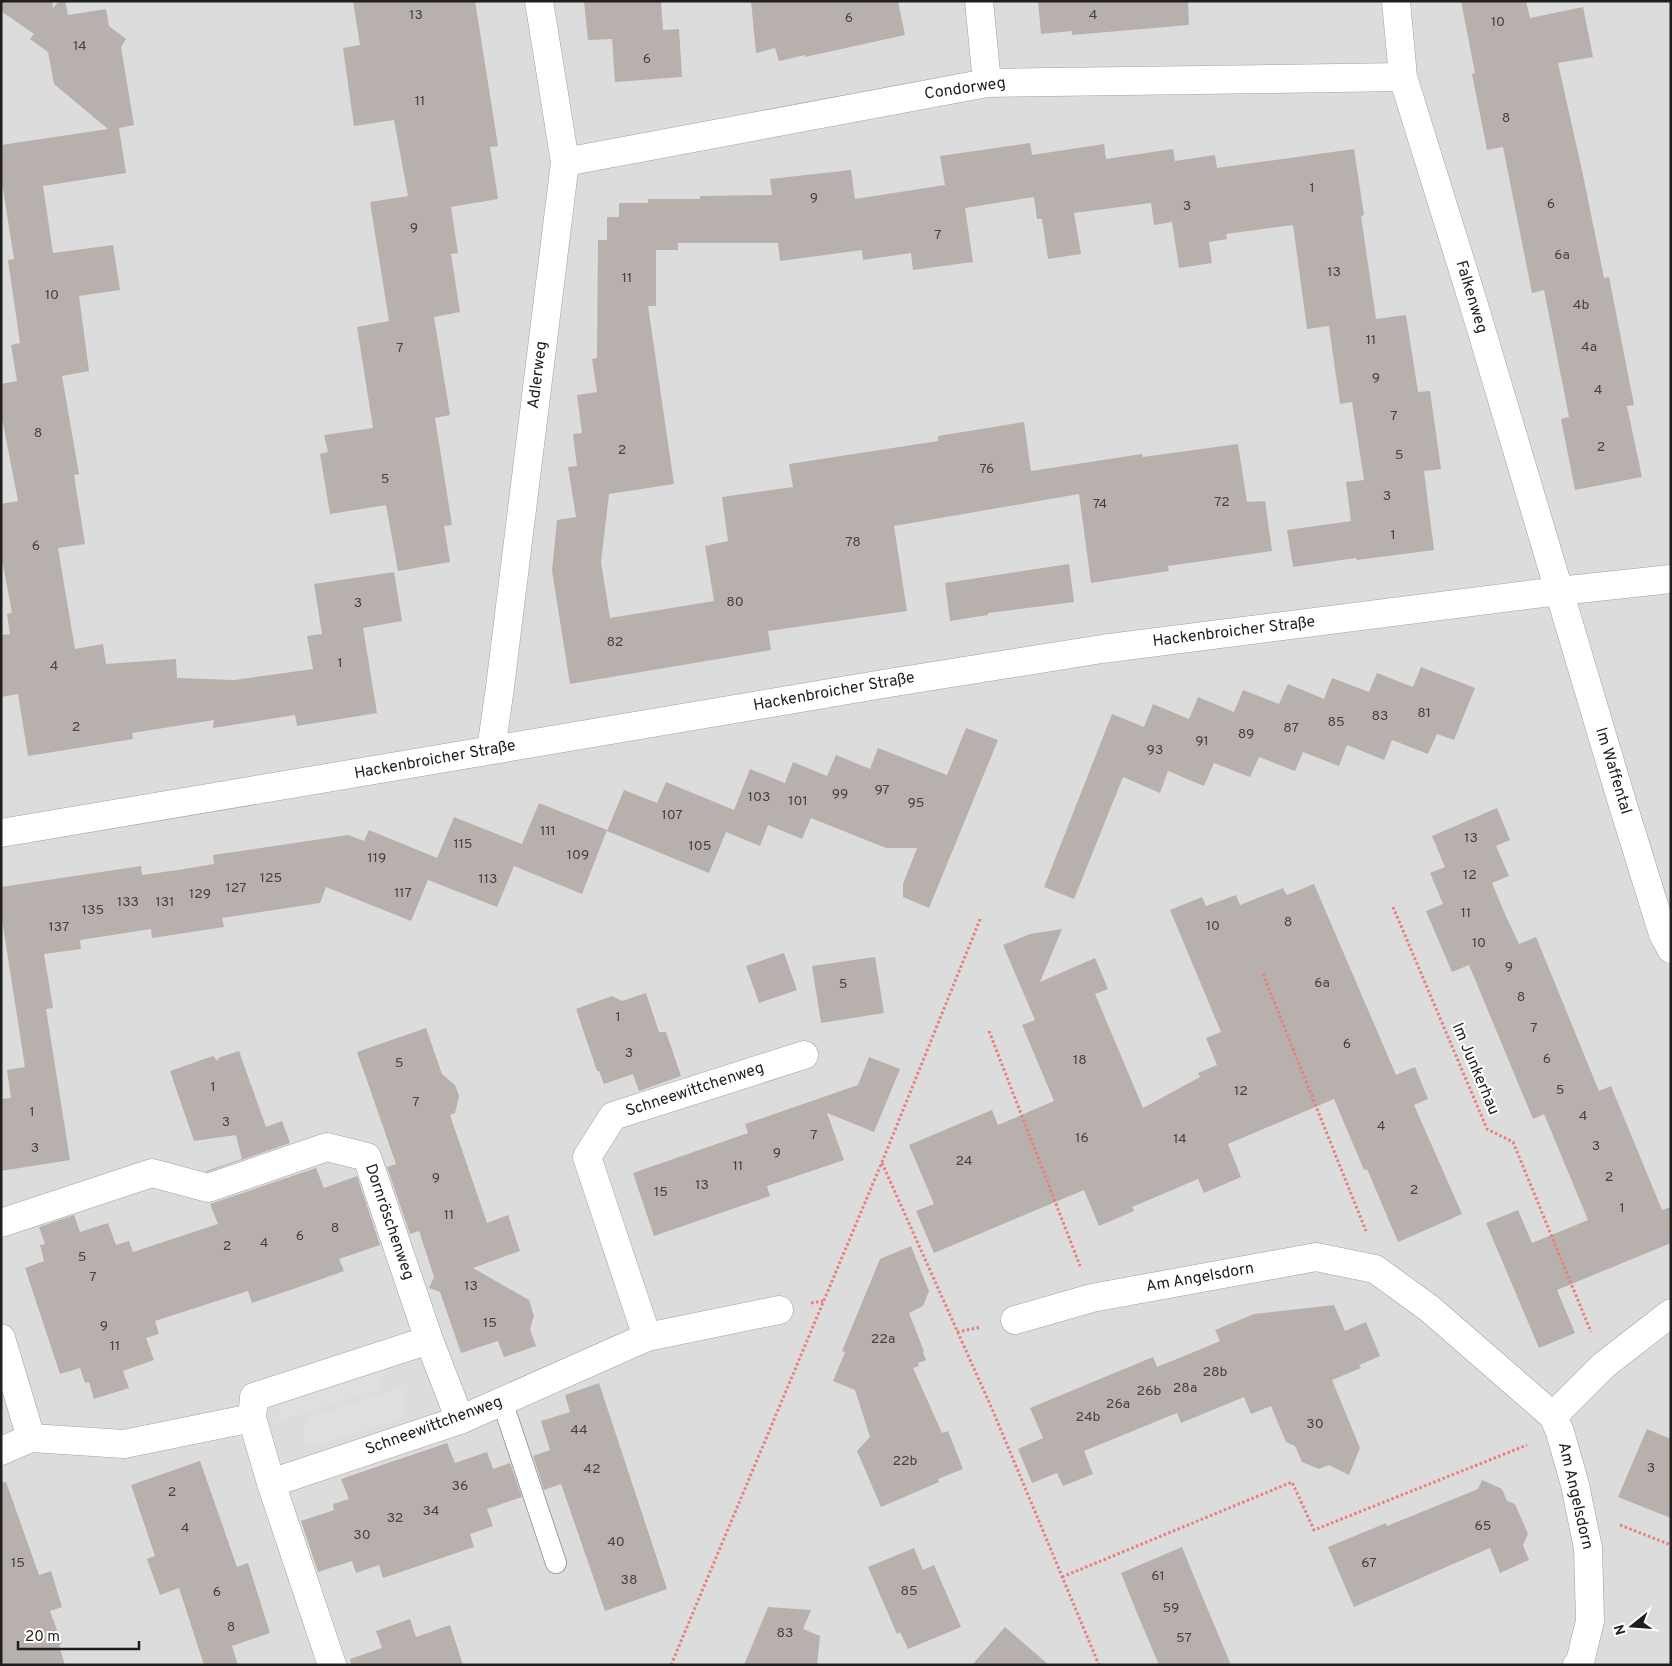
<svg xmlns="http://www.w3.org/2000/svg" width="1672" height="1666" font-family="Overpass,sans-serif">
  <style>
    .residential { fill: #dddcdc }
    .parking { fill: #dfdfdf }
    .building { fill: #b8b0ac }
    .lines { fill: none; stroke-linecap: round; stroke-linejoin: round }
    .service-casing { stroke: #a0a0a0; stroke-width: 22 }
    .minor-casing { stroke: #a0a0a0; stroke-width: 29 }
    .path { stroke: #eb7d7b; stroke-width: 3; stroke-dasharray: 2.5 2.5; stroke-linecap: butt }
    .service { stroke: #fff; stroke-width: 20 }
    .minor { stroke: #fff; stroke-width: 28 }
    .labels { text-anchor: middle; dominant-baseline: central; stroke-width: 4; stroke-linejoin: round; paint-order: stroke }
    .number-label { font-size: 14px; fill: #454342 }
    .street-label { font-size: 16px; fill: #1f1f1f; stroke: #fff }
  </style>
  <rect width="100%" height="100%" fill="#efebe6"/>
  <path class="residential" d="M 1,1 L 1671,1 L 1671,1665 L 1,1665 Z"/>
  <path class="parking" d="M 390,1362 L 378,1389 L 277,1422 L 284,1394 Z
    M 403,1388 L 403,1419 L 318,1444 L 303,1443 L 306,1418 Z"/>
  <path class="building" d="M 1,1 L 52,1 L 53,8 L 59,1 L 65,1 L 68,15 L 106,9 L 109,26 L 126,39 L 121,47 L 134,125 L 119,128 L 126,173 L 43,186 L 53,253 L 113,245 L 120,290 L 79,296 L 89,371 L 62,376 L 79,474 L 74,475 L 85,544 L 58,548 L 75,649 L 103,644 L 106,664 L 176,659 L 177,678 L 234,680 L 313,669 L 307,636 L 322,634 L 314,584 L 394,572 L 402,621 L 363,628 L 377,713 L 297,726 L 295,715 L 213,728 L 214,720 L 132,733 L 133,739 L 28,756 L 18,694 L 1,697 L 1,635 L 10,634 L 7,614 L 12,613 L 1,554 L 1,504 L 18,501 L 1,413 L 1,384 L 17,381 L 11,345 L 20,343 L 8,260 L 14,259 L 1,176 L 1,145 L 108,129 L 54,84 L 48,52 L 30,39 L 34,34 L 1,11 Z
    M 353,1 L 475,1 L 498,146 L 490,147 L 498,199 L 451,207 L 458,253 L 451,254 L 460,312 L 434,317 L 450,415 L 435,418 L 452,525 L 444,526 L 450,562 L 398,571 L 386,505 L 330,514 L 320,454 L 328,452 L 324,435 L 373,428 L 357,327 L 389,321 L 370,202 L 408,196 L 394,120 L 354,126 L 343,48 L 360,45 Z
    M 584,1 L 661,1 L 663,30 L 679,29 L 682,77 L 615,82 L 612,39 L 588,40 Z
    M 751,1 L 898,1 L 905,35 L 805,57 L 805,55 L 779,61 L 775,48 L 756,53 Z
    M 1038,1 L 1188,1 L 1189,25 L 1072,35 L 1072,31 L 1041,34 Z
    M 1461,1 L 1526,1 L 1530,18 L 1583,7 L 1593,57 L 1558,63 L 1583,175 L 1604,278 L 1609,277 L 1634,405 L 1627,406 L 1642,477 L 1575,490 L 1561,419 L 1569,417 L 1544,290 L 1532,293 L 1503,147 L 1487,150 L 1472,74 L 1475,73 Z
    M 1030,143 L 1032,155 L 1104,144 L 1106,159 L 1173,149 L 1175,161 L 1215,155 L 1217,168 L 1354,149 L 1364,215 L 1361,216 L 1376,319 L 1406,315 L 1418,392 L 1430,391 L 1441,469 L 1424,471 L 1434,550 L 1357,560 L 1356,558 L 1293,567 L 1287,530 L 1351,521 L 1346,482 L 1364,480 L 1352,402 L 1340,404 L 1329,326 L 1307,329 L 1293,225 L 1226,234 L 1227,239 L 1209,242 L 1212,263 L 1179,268 L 1172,222 L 1154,225 L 1151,203 L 1074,213 L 1081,254 L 1048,259 L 1042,219 L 1037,219 L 1034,197 L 965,208 L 973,262 L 913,270 L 911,253 L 863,260 L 862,250 L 780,261 L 778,243 L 678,243 L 678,250 L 656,250 L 656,306 L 648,306 L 674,484 L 609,494 L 601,562 L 610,618 L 714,601 L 705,546 L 728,541 L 722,497 L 793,487 L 789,464 L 938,441 L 938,436 L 1024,422 L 1031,471 L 1142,454 L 1143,457 L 1238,444 L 1247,502 L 1265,501 L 1272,551 L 1168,566 L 1169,571 L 1091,583 L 1079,494 L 894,526 L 907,611 L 768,631 L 771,650 L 570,684 L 552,571 L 557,520 L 576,517 L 568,467 L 577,466 L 573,434 L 582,433 L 577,395 L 597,392 L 592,359 L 597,358 L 598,240 L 607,240 L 607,217 L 619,217 L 619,203 L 648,203 L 648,199 L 700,199 L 700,196 L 772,195 L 770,179 L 851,170 L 855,199 L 945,185 L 940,156 Z
    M 1069,564 L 1074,602 L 988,613 L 988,615 L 950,621 L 945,583 Z
    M 1421,667 L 1475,688 L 1454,740 L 1437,734 L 1428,754 L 1392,740 L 1384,760 L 1347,745 L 1339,766 L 1303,752 L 1295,771 L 1259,757 L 1250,777 L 1214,763 L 1204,786 L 1168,771 L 1160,793 L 1123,777 L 1074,899 L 1044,887 L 1112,714 L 1144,727 L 1153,704 L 1189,719 L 1198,697 L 1234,712 L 1243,690 L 1279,704 L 1288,684 L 1324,699 L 1332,678 L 1369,692 L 1377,673 L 1413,687 Z
    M 966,728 L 998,740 L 929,908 L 903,897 L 903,884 L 917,848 L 886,848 L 811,818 L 802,839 L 768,825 L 760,846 L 726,832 L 709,873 L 607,831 L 624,790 L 657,803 L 666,782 L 734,810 L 750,769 L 785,783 L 793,762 L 827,776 L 836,755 L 870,769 L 878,748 L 947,775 Z
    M 539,803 L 607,830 L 582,894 L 514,866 L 497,907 L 428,880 L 454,817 L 522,844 Z
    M 1497,808 L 1510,840 L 1496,846 L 1509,876 L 1492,883 L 1505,914 L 1519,944 L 1536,937 L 1599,1091 L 1611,1086 L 1662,1210 L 1671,1207 L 1671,1243 L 1557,1290 L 1575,1333 L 1539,1348 L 1486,1223 L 1518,1210 L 1532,1243 L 1588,1220 L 1544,1114 L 1533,1119 L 1469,965 L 1452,972 L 1426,911 L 1443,904 L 1430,873 L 1445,867 L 1432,836 Z
    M 369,830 L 437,858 L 411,921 L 326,887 L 320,903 L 222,918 L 224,927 L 152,938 L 151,929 L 80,940 L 81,949 L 44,954 L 53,1008 L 46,1009 L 70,1160 L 1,1171 L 1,1099 L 11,1098 L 7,1070 L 25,1067 L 1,913 L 1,887 L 141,866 L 142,875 L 178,870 L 214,864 L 213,855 L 348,835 L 364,841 Z
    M 1314,884 L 1396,1075 L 1415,1067 L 1428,1099 L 1414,1105 L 1462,1214 L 1398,1242 L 1367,1169 L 1364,1170 L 1334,1099 L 1228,1144 L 1241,1177 L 1204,1193 L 1198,1179 L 1132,1207 L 1134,1211 L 1099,1226 L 1084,1190 L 934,1253 L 916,1211 L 934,1204 L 909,1145 L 992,1110 L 998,1125 L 1054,1101 L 1022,1025 L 1035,1020 L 1003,945 L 1030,934 L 1062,929 L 1040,982 L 1095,958 L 1108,989 L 1095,994 L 1143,1108 L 1200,1077 L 1198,1073 L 1217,1065 L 1206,1038 L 1221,1032 L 1170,910 L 1202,897 L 1206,906 L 1236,895 L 1240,905 L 1283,888 L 1287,895 Z
    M 784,953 L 797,990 L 759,1003 L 746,966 Z
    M 875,957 L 884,1013 L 821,1023 L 812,966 Z
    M 646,993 L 659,1032 L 666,1032 L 681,1076 L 639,1091 L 633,1074 L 604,1084 L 599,1071 L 597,1071 L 576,1009 L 612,996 L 622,1001 Z
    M 426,1028 L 442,1074 L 455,1085 L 459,1096 L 455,1113 L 450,1115 L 487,1223 L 508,1215 L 520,1251 L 473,1268 L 529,1300 L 534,1316 L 530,1329 L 536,1346 L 504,1357 L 498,1341 L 461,1353 L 440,1292 L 429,1288 L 434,1277 L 419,1231 L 410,1234 L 387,1167 L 396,1164 L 357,1052 Z
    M 239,1051 L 266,1127 L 282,1121 L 290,1143 L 207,1172 L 206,1171 L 242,1159 L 236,1135 L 194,1141 L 170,1071 L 213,1056 L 218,1061 L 218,1058 Z
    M 869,1057 L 900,1069 L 874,1132 L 827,1113 L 844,1160 L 767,1186 L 770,1196 L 654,1236 L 633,1173 L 748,1133 L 745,1124 L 858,1085 Z
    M 316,1168 L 324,1188 L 357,1176 L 380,1245 L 339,1259 L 344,1271 L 299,1287 L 252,1303 L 248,1291 L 155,1321 L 159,1334 L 146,1338 L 154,1360 L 123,1371 L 129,1388 L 94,1399 L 89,1382 L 85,1383 L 80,1368 L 60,1374 L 25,1268 L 44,1261 L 40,1245 L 45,1244 L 39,1227 L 74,1215 L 80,1232 L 108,1223 L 116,1245 L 129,1241 L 133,1252 L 218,1224 L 210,1204 Z
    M 911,1246 L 929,1291 L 923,1306 L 909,1313 L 924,1351 L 923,1352 L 926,1360 L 918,1363 L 919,1366 L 913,1368 L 942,1433 L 948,1431 L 963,1469 L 938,1479 L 939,1482 L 881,1507 L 857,1451 L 870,1437 L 855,1390 L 833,1381 L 845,1352 L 842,1351 L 880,1259 Z
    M 1334,1305 L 1345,1331 L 1366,1322 L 1380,1356 L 1359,1365 L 1361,1368 L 1332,1380 L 1360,1448 L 1349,1475 L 1329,1465 L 1319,1469 L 1302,1462 L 1295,1446 L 1286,1442 L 1271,1406 L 1251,1414 L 1244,1397 L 1181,1423 L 1177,1413 L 1084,1451 L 1093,1474 L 1063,1486 L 1057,1473 L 1032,1483 L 1018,1449 L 1043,1438 L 1030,1408 L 1153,1357 L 1157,1367 L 1189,1354 L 1220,1341 L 1215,1330 L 1254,1314 Z
    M 599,1383 L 667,1589 L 605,1611 L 561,1484 L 544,1490 L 533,1456 L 550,1450 L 541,1421 L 570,1412 L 565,1395 Z
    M 1647,1429 L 1671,1439 L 1671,1518 L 1618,1497 Z
    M 447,1443 L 455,1463 L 487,1452 L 493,1469 L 510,1463 L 522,1497 L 487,1509 L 493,1526 L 470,1534 L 474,1547 L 383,1578 L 379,1565 L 356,1573 L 352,1561 L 318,1572 L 301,1521 L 334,1510 L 333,1504 L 349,1499 L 341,1479 Z
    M 200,1461 L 237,1567 L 248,1563 L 270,1633 L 232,1646 L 238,1665 L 204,1665 L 179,1588 L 160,1595 L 147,1559 L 155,1556 L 131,1485 Z
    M 1482,1480 L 1502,1489 L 1507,1501 L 1515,1504 L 1528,1534 L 1523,1545 L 1529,1560 L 1500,1573 L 1490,1548 L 1354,1607 L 1328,1547 L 1386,1523 L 1387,1526 L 1478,1489 Z
    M 6,1482 L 39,1575 L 51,1571 L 62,1607 L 50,1611 L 62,1644 L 59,1645 L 65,1665 L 1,1665 L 1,1483 Z
    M 1182,1547 L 1195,1579 L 1231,1665 L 1159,1665 L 1137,1613 L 1121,1573 Z
    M 914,1548 L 923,1570 L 934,1565 L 961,1627 L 908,1649 L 900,1632 L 897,1634 L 868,1567 Z
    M 768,1607 L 811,1610 L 803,1629 L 820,1636 L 817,1665 L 744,1665 Z
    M 410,1619 L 416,1637 L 450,1625 L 463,1665 L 351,1665 L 350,1659 L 382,1648 L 376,1631 Z
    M 1005,1627 L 1049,1665 L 972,1665 Z"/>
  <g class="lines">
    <defs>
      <path id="service" d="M 502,1401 L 556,1563"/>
      <path id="minor" d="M 979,1 L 987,83
        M 1396,1 L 1403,77 L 1473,302 L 1622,802 L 1663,934 L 1671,949
        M 565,162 L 987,83 L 1403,77
        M 491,750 L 500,687 L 565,162 L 539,1
        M 1,833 L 889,683 L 1102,649 L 1559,591 L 1671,579
        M 1,1223 L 152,1173 L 208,1188 L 327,1147 L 367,1157 L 429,1340 L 460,1420
        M 1015,1320 L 1092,1298 L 1316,1257 L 1375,1269 L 1430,1309 L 1553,1416 L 1604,1365 L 1671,1313
        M 647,1337 L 587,1157 L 613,1116 L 804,1055
        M 1,1338 L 31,1438 L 1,1451
        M 1553,1416 L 1560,1432 L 1575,1485 L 1588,1548 L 1590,1621 L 1580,1662 L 1577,1665
        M 252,1418 L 254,1397 L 429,1340
        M 31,1438 L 124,1444 L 252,1418 L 271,1483 L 460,1420 L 647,1337 L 779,1310
        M 271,1483 L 332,1665"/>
    </defs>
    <use href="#service" class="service-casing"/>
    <use href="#minor" class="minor-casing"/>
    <path class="path" d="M 1393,907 L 1487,1129 L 1513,1142 L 1591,1332
      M 1263,974 L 1366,1231
      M 989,1031 L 1080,1266
      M 882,1163 L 993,1411 L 1099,1665
      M 811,1303 L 823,1301
      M 957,1332 L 981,1327
      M 1620,1525 L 1671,1545
      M 1062,1577 L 1292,1482 L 1314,1530 L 1527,1445
      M 671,1665 L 882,1162 L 981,917"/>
    <use href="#service" class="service"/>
    <use href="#minor" class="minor"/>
  </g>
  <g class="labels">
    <g class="number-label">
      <text x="416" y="15">13</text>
      <text x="1093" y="15">4</text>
      <text x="849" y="18">6</text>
      <text x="1498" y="22">10</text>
      <text x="80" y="46">14</text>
      <text x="647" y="59">6</text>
      <text x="420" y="101">11</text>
      <text x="1506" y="118">8</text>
      <text x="1312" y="188">1</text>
      <text x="814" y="198">9</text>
      <text x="1551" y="204">6</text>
      <text x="1187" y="206">3</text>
      <text x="414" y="228">9</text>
      <text x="938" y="235">7</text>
      <text x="1562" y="255">6a</text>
      <text x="1334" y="272">13</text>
      <text x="627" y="278">11</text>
      <text x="52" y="295">10</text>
      <text x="1581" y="305">4b</text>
      <text x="1371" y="340">11</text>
      <text x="1589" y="347">4a</text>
      <text x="400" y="348">7</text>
      <text x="1376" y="378">9</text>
      <text x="1598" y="390">4</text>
      <text x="1394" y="416">7</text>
      <text x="38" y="433">8</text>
      <text x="1601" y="447">2</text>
      <text x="622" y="450">2</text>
      <text x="1399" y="455">5</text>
      <text x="987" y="469">76</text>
      <text x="385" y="479">5</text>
      <text x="1387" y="496">3</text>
      <text x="1222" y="502">72</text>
      <text x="1100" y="504">74</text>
      <text x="1393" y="535">1</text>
      <text x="853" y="542">78</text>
      <text x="36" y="546">6</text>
      <text x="735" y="602">80</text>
      <text x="358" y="603">3</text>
      <text x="615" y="642">82</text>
      <text x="340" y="663">1</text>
      <text x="54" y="666">4</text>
      <text x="1424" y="713">81</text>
      <text x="1380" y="716">83</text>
      <text x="1336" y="722">85</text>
      <text x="76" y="727">2</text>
      <text x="1291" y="728">87</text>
      <text x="1246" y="734">89</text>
      <text x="1202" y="741">91</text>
      <text x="1155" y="750">93</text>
      <text x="882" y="790">97</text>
      <text x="840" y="794">99</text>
      <text x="759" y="797">103</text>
      <text x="798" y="801">101</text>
      <text x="916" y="803">95</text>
      <text x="672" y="815">107</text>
      <text x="548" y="831">111</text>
      <text x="1471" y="838">13</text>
      <text x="463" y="844">115</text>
      <text x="700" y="846">105</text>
      <text x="578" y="855">109</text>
      <text x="377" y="858">119</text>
      <text x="1470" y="875">12</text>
      <text x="271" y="878">125</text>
      <text x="488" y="879">113</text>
      <text x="236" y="888">127</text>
      <text x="403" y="893">117</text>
      <text x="200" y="894">129</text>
      <text x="128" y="902">133</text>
      <text x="165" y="902">131</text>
      <text x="93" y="910">135</text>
      <text x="1466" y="913">11</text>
      <text x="1288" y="922">8</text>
      <text x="1213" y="926">10</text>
      <text x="59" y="927">137</text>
      <text x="1479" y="943">10</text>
      <text x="1509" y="967">9</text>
      <text x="1322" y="983">6a</text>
      <text x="843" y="984">5</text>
      <text x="1521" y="997">8</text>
      <text x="618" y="1017">1</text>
      <text x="1534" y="1028">7</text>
      <text x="1347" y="1044">6</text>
      <text x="629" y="1053">3</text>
      <text x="1547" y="1059">6</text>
      <text x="1080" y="1060">18</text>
      <text x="399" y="1063">5</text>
      <text x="213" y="1087">1</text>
      <text x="1560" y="1090">5</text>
      <text x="1241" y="1091">12</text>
      <text x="416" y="1102">7</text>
      <text x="32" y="1112">1</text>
      <text x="1583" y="1116">4</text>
      <text x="226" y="1122">3</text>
      <text x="1381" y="1126">4</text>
      <text x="814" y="1135">7</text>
      <text x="1082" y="1138">16</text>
      <text x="1180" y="1139">14</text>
      <text x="1596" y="1146">3</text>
      <text x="35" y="1148">3</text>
      <text x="777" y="1153">9</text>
      <text x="964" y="1161">24</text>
      <text x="738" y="1166">11</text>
      <text x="1609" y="1177">2</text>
      <text x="436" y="1178">9</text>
      <text x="702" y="1185">13</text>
      <text x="1414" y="1190">2</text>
      <text x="661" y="1192">15</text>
      <text x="1622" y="1208">1</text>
      <text x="449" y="1215">11</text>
      <text x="335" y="1228">8</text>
      <text x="300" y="1236">6</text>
      <text x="264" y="1243">4</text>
      <text x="227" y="1246">2</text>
      <text x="82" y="1257">5</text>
      <text x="93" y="1277">7</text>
      <text x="471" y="1286">13</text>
      <text x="490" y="1323">15</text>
      <text x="104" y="1326">9</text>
      <text x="883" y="1339">22a</text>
      <text x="115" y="1346">11</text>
      <text x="1215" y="1372">28b</text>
      <text x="1185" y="1388">28a</text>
      <text x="1149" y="1391">26b</text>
      <text x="1118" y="1404">26a</text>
      <text x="1088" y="1417">24b</text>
      <text x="1315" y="1424">30</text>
      <text x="579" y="1430">44</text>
      <text x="905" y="1461">22b</text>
      <text x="1651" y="1468">3</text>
      <text x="592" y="1469">42</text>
      <text x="460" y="1486">36</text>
      <text x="172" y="1492">2</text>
      <text x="431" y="1511">34</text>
      <text x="395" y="1518">32</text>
      <text x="1483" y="1526">65</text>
      <text x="185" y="1528">4</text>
      <text x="362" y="1535">30</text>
      <text x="616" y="1542">40</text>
      <text x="18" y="1563">15</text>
      <text x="1369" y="1563">67</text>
      <text x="1158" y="1576">61</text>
      <text x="629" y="1580">38</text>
      <text x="909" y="1591">85</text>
      <text x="217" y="1592">6</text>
      <text x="1171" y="1608">59</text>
      <text x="231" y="1627">8</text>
      <text x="785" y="1633">83</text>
      <text x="1184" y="1638">57</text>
    </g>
    <g class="street-label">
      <text transform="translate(965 89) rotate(-8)">Condorweg</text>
      <text transform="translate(1471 297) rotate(73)">Falkenweg</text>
      <text transform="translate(538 375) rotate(-83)">Adlerweg</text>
      <text transform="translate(1234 632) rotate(-7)">Hackenbroicher Straße</text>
      <text transform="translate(834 692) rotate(-10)">Hackenbroicher Straße</text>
      <text transform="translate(435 760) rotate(-10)">Hackenbroicher Straße</text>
      <text transform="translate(1613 771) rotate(73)">Im Waffental</text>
      <text transform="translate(1475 1069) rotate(67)">Im Junkerhau</text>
      <text transform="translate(695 1090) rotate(-18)">Schneewittchenweg</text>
      <text transform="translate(389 1222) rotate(71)">Dornröschenweg</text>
      <text transform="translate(1200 1278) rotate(-10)">Am Angelsdorn</text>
      <text transform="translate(434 1426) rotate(-20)">Schneewittchenweg</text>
      <text transform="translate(1575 1496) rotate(77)">Am Angelsdorn</text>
    </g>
  </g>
  <rect width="1672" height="1666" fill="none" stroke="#1f1f1f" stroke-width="5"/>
  <g transform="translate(1632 1626) rotate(253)" stroke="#ffffff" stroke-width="4" paint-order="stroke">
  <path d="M0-4L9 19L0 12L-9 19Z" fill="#1f1f1f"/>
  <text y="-8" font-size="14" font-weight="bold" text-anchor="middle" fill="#1f1f1f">N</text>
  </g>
  <path d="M18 1641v8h121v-8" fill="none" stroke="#1f1f1f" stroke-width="2.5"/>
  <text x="25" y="1641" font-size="15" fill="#1f1f1f" stroke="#ffffff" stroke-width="4" paint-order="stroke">20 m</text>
</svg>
